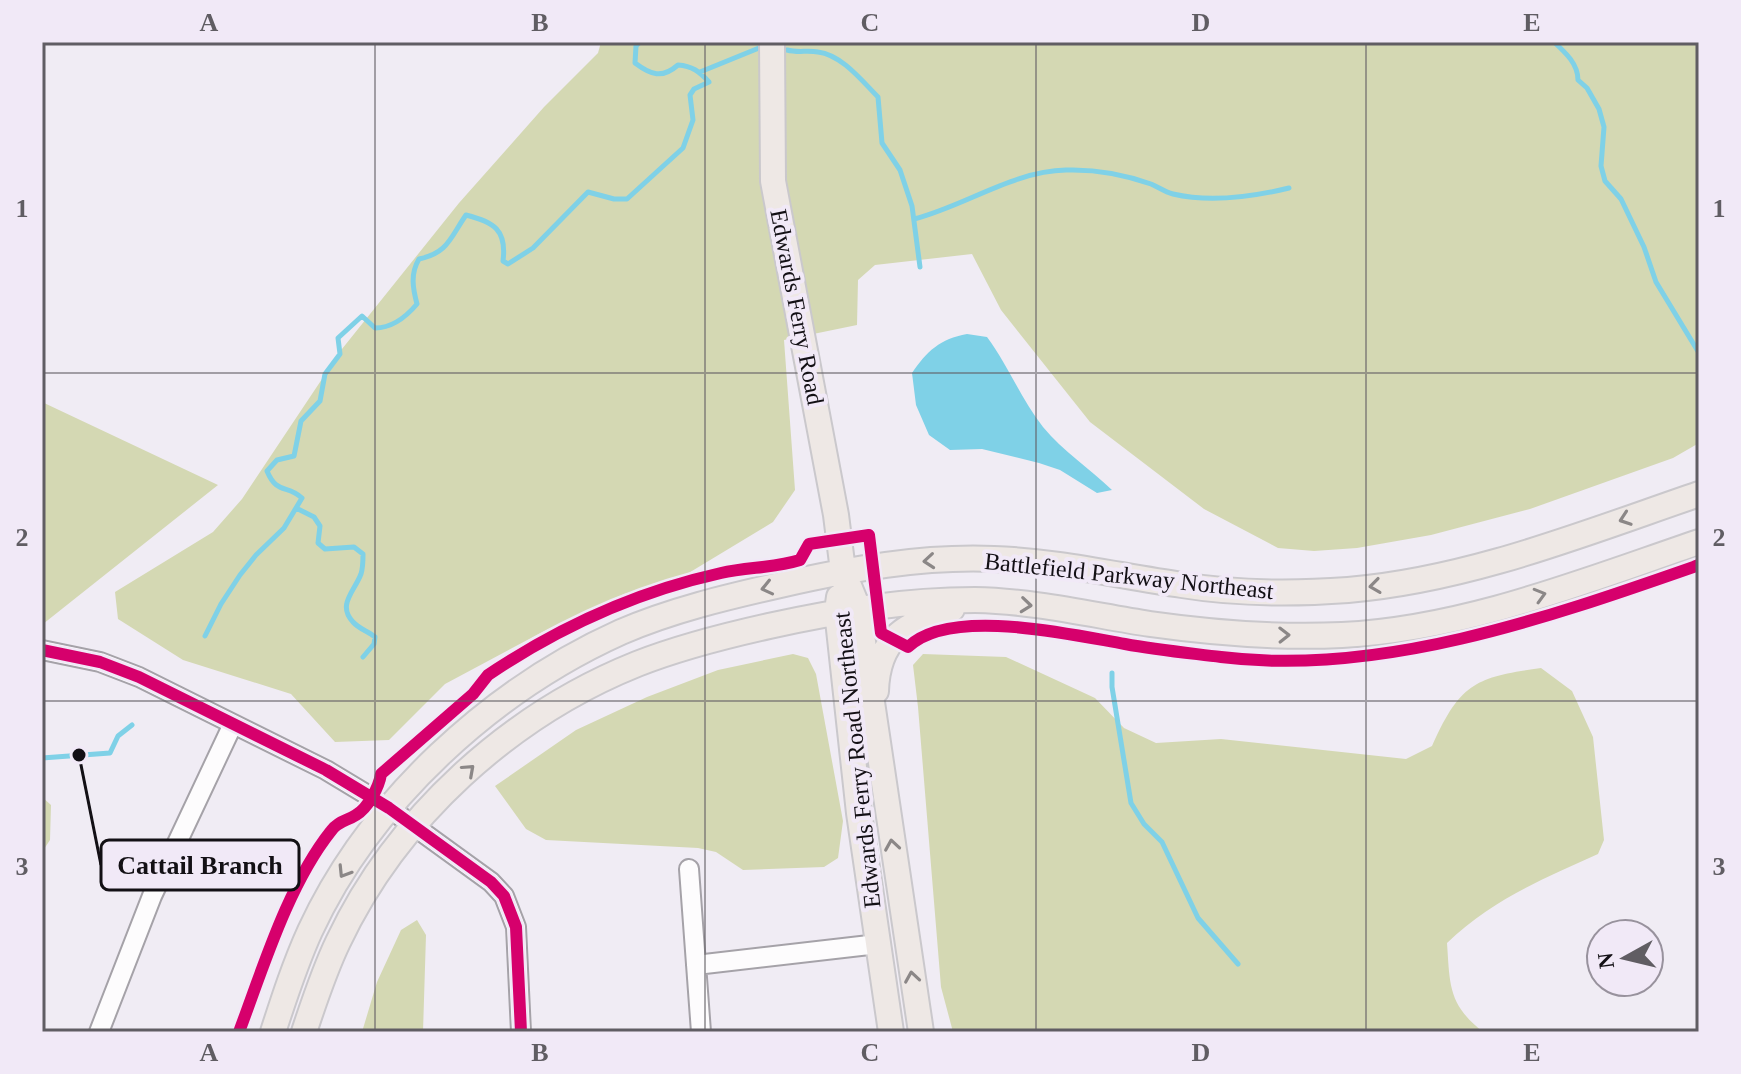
<svg xmlns="http://www.w3.org/2000/svg" width="1741" height="1074" font-family="Georgia,serif">
  <style>
    .green { fill: #d4d8b3 }
    .water { fill: #7fd1e7 }
    .lines { fill: none; stroke-linecap: round; stroke-linejoin: round }
    .stream { stroke: #7fd1e7; stroke-width: 5 }
    .minor-casing { stroke: #a5a2a8; stroke-width: 22 }
    .major-casing { stroke: #cac8cc; stroke-width: 28 }
    .minor { stroke: #fdfcfd; stroke-width: 18 }
    .major { stroke: #eee8e5; stroke-width: 24 }
    .cycleway-casing { stroke: #f1e9f7; stroke-width: 17 }
    .cycleway { stroke: #d6006c; stroke-width: 12 }
    .oneway { stroke: #8b8787 }
    .grid { fill: none; stroke: #605d63; stroke-width: 2; stroke-opacity: 0.55 }
    .labels { text-anchor: middle; dominant-baseline: central; stroke-width: 8; stroke-linejoin: round; paint-order: stroke }
    .street-label { font-size: 24px; fill: #131015; stroke: #f1e9f7 }
    .leader { fill: none; stroke: #131015; stroke-width: 3 }
    .callout-dot { fill: #131015; stroke: #f1e9f7; stroke-width: 3 }
    .callout { fill: #f1e9f7; stroke: #131015; stroke-width: 3 }
    .callout-label { font-size: 26px; text-anchor: middle; font-weight: bold; fill: #131015 }
    .neatline { fill: none; stroke: #605d63; stroke-width: 3 }
    .grid-label { font-size: 26px; text-anchor: middle; font-weight: bold; fill: #605d63 }
  </style>
  <rect width="100%" height="100%" fill="#f0ecf4"/>
  <path class="green" d="M 601,42 L 1699,42 L 1699,443 L 1673,458 L 1530,509 L 1431,535 L 1357,548 L 1314,551 L 1278,548 L 1204,509 L 1090,422 L 1001,310 L 972,254 L 875,265 L 858,280 L 857,325 L 784,340 L 795,490 L 773,522 L 682,577 L 624,594 L 548,629 L 445,684 L 389,740 L 335,742 L 291,694 L 183,660 L 118,619 L 115,592 L 213,532 L 242,499 L 342,349 L 459,203 L 544,107 L 598,53 Z
    M 42,402 L 218,485 L 43,624 L 42,623 Z
    M 793,654 L 808,658 L 816,674 L 843,821 L 838,858 L 824,867 L 743,870 L 716,852 L 698,848 L 546,840 L 526,829 L 495,786 L 576,730 L 647,697 L 718,670 Z
    M 923,654 L 1006,657 L 1095,698 L 1124,728 L 1156,743 L 1221,739 L 1406,759 L 1432,746 C 1460,684 1474,677 1541,668 L 1572,691 L 1593,737 L 1604,840 L 1598,854 C 1541,880 1493,899 1447,943 C 1450,985 1448,1004 1483,1032 L 953,1032 L 941,987 L 918,707 L 913,665 Z
    M 42,797 L 51,805 L 50,840 L 42,852 Z
    M 417,920 L 426,935 L 423,1032 L 362,1032 L 377,982 L 401,930 Z"/>
  <path class="water" d="M 967,334 L 987,337 C 1008,365 1021,399 1043,427 C 1063,451 1089,468 1112,490 L 1097,493 L 1060,470 L 1039,463 L 982,449 L 950,450 L 929,435 L 916,405 L 912,373 C 927,351 940,339 967,334 Z"/>
  <g class="lines">
    <path class="stream" d="M 1554,42 C 1566,53 1578,64 1578,80 L 1587,88 L 1599,109 L 1604,127 L 1601,166 L 1605,181 L 1621,199 L 1644,247 L 1656,282 L 1699,353
      M 787,50 C 798,53 807,50 818,52 C 842,55 862,81 878,97 L 882,143 L 900,170 L 912,206 L 920,267
      M 700,72 L 759,48
      M 914,219 C 965,206 1013,171 1066,170 C 1096,169 1123,174 1151,184 C 1158,187 1165,192 1173,194 C 1211,203 1252,197 1289,188
      M 296,508 L 314,517 L 320,526 L 318,543 L 325,549 L 354,547 L 363,554 C 363,561 363,568 361,574 C 354,592 337,605 353,622 C 359,629 368,631 375,637 L 374,644 L 363,657
      M 205,636 L 221,604 L 240,575 L 256,555 L 284,528 L 302,498 C 287,484 277,495 267,471 L 277,460 L 294,456 L 301,421 L 320,401 L 325,374 L 340,354 L 338,338 L 362,316 L 375,328 C 392,328 406,317 417,304 C 413,289 410,274 419,259 C 448,253 450,238 466,215 C 494,222 507,230 503,261 L 508,264 L 533,248 L 588,192 L 614,199 L 627,199 L 683,148 L 693,120 L 690,95 L 694,89 L 709,82 C 699,71 692,66 678,65 C 662,79 651,75 635,63 L 636,46 L 640,42
      M 1112,673 L 1112,687 L 1131,803 L 1144,824 L 1162,842 L 1198,918 L 1238,964
      M 42,758 L 110,753 L 118,736 L 132,725"/>
    <defs>
      <path id="minor" d="M 42,650 L 100,662 L 139,677 L 326,770 L 389,808 L 491,882 L 504,896 L 516,927 L 521,1032
        M 689,869 L 701,1032
        M 696,965 L 878,944
        M 99,1032 L 152,896 L 233,724"/>
      <path id="major" d="M 772,42 L 773,181 L 836,515 L 843,571 L 858,608 L 921,1032
        M 839,597 L 837,611 L 859,813 L 891,1032
        M 876,691 C 878,636 906,625 952,609
        M 273,1032 C 284,998 295,964 310,931 C 370,801 492,690 621,632 C 672,610 727,597 780,585 C 850,569 922,556 994,559 C 1058,561 1119,576 1182,585 C 1237,594 1293,594 1348,590 C 1469,580 1585,533 1699,494
        M 304,1032 C 314,1002 324,971 338,942 C 397,817 510,715 637,664 C 680,647 724,636 769,626 C 837,611 904,600 975,600 C 1034,601 1092,615 1150,624 C 1214,633 1278,638 1342,635 C 1465,629 1584,581 1699,542"/>
    </defs>
    <use href="#minor" class="minor-casing"/>
    <use href="#major" class="major-casing"/>
    <use href="#minor" class="minor"/>
    <use href="#major" class="major"/>
    <defs>
      <path id="cycleway" d="M 42,650 L 100,662 L 139,677 L 326,770 L 389,808 L 491,882 L 504,896 L 516,927 L 521,1032
        M 239,1032 C 263,968 288,885 331,831 C 338,821 347,821 356,815 C 368,808 379,787 381,774 L 473,694 L 488,675 L 497,669 C 566,624 640,591 721,573 C 747,567 775,568 800,560 L 809,544 L 869,535 L 881,633 L 908,647 C 950,606 1072,635 1125,644 C 1157,650 1189,653 1221,657 C 1381,677 1550,617 1699,565"/>
    </defs>
    <use href="#cycleway" class="cycleway-casing"/>
    <use href="#cycleway" class="cycleway"/>
  </g>
  <defs><path id="oneway-chevron" d="M-2-3.5L2.5 0L-2 3.5" fill="none" stroke-width="1.6" stroke-linecap="round" stroke-linejoin="round" transform="scale(2)"/></defs>
  <g class="oneway">
    <use href="#oneway-chevron" transform="translate(1625 519) rotate(161)"/>
    <use href="#oneway-chevron" transform="translate(929 561) rotate(175)"/>
    <use href="#oneway-chevron" transform="translate(1375 586) rotate(172)"/>
    <use href="#oneway-chevron" transform="translate(767 588) rotate(167)"/>
    <use href="#oneway-chevron" transform="translate(1540 595) rotate(-16)"/>
    <use href="#oneway-chevron" transform="translate(1026 605) rotate(6)"/>
    <use href="#oneway-chevron" transform="translate(1284 635) rotate(-1)"/>
    <use href="#oneway-chevron" transform="translate(469 770) rotate(-42)"/>
    <use href="#oneway-chevron" transform="translate(892 845) rotate(-99)"/>
    <use href="#oneway-chevron" transform="translate(344 872) rotate(122)"/>
    <use href="#oneway-chevron" transform="translate(912 977) rotate(-99)"/>
  </g>
  <path class="grid" d="M 375,42 L 375,1032M 705,42 L 705,1032M 1036,42 L 1036,1032M 1366,42 L 1366,1032M 42,373 L 1699,373M 42,701 L 1699,701"/>
  <g class="labels">
    <g class="street-label">
      <text transform="translate(797 307) rotate(79)">Edwards Ferry Road</text>
      <text transform="translate(1129 576) rotate(6)">Battlefield Parkway Northeast</text>
      <text transform="translate(857 760) rotate(-96)">Edwards Ferry Road Northeast</text>
    </g>
  </g>
  <path class="leader" d="M79 755L101 865"/>
  <circle class="callout-dot" cx="79" cy="755" r="8"/>
  <rect class="callout" x="101" y="840" width="198" height="50" rx="8"/>
  <g class="callout-label">
    <text x="200" y="874">Cattail Branch</text>
  </g>
  <rect width="1741" height="1074" fill="none" stroke="#f1e9f7" stroke-width="88"/>
  <g transform="translate(1625 958) rotate(262)"><circle r="38" fill="#f1e9f7" stroke="#98929d" stroke-width="2"/>
  <path d="M0-6L14 30L0 20L-14 30Z" fill="#605d63"/>
  <text y="-12" font-size="22" font-weight="bold" text-anchor="middle" fill="#131015">N</text>
  </g>
  <rect x="44" y="44" width="1653" height="986" class="neatline"/>
  <g class="grid-label">
    <text x="209" y="31">A</text>
    <text x="540" y="31">B</text>
    <text x="870" y="31">C</text>
    <text x="1201" y="31">D</text>
    <text x="1532" y="31">E</text>
    <text x="22" y="217">1</text>
    <text x="1719" y="217">1</text>
    <text x="22" y="546">2</text>
    <text x="1719" y="546">2</text>
    <text x="22" y="875">3</text>
    <text x="1719" y="875">3</text>
    <text x="209" y="1061">A</text>
    <text x="540" y="1061">B</text>
    <text x="870" y="1061">C</text>
    <text x="1201" y="1061">D</text>
    <text x="1532" y="1061">E</text>
  </g>
</svg>
